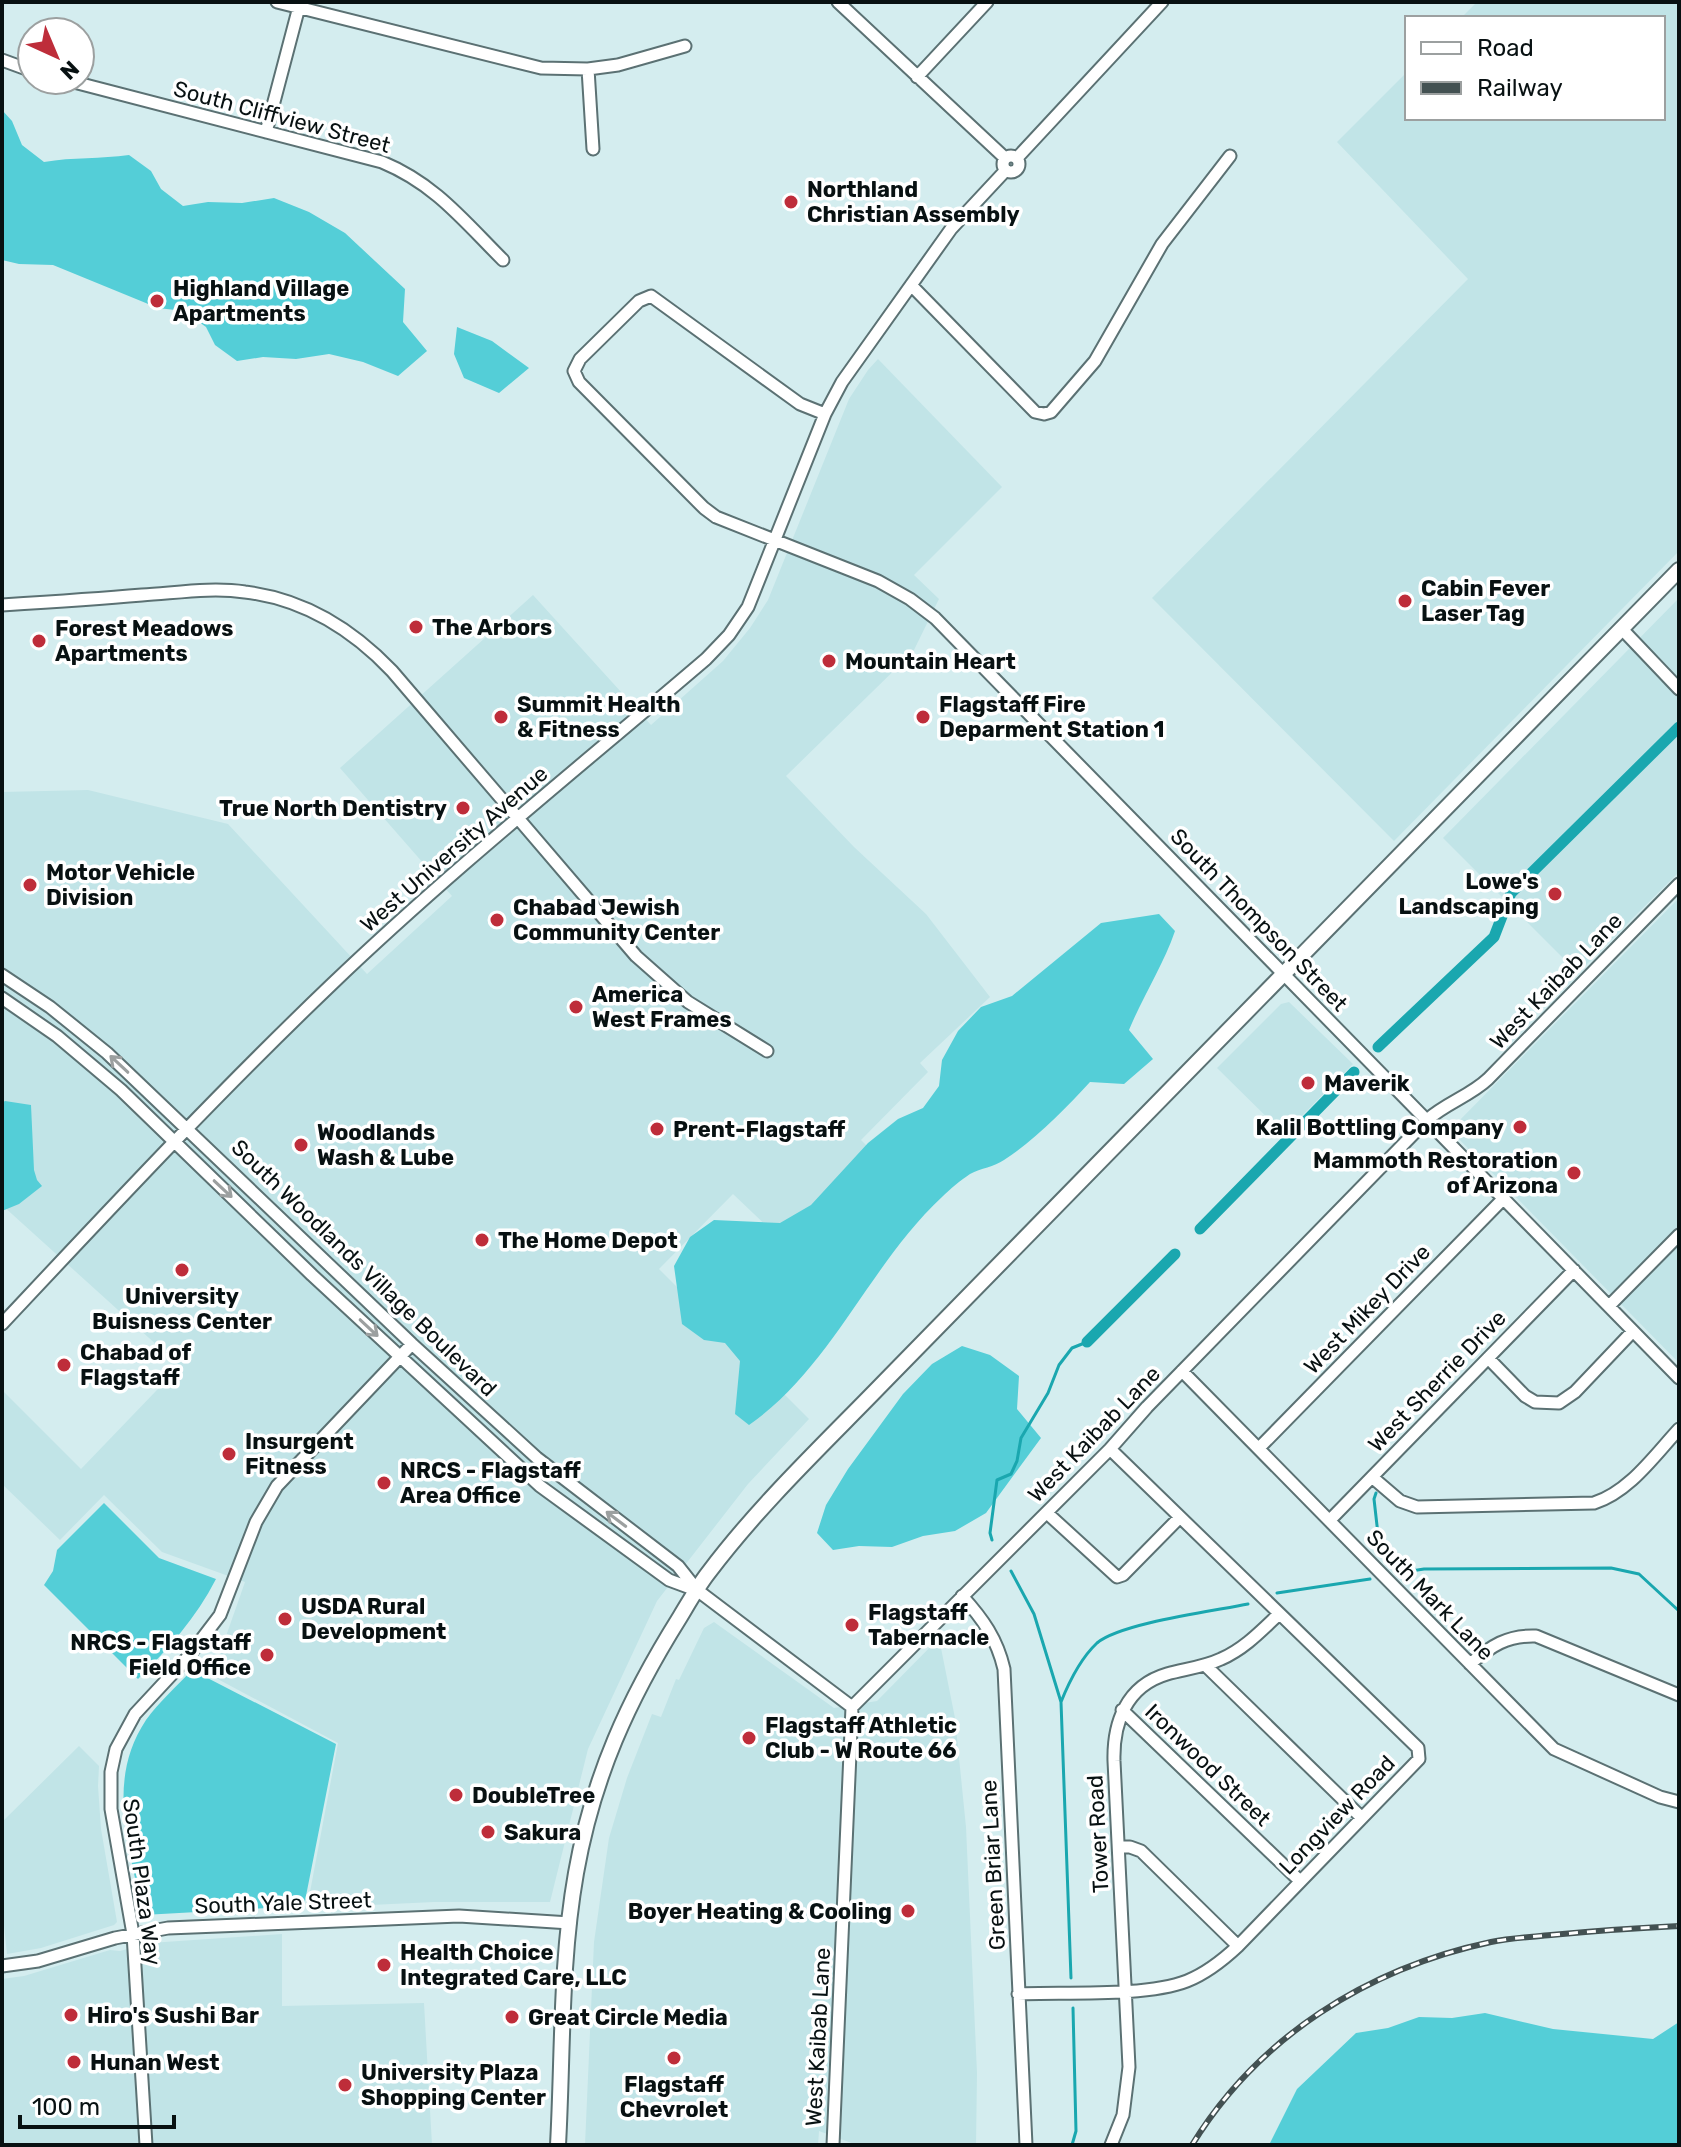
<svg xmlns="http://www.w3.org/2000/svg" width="1681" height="2147" font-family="Rubik,sans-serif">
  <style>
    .built { fill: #c1e4e7 }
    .forest { fill: #54ced7 }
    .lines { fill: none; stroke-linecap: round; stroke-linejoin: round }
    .stream { stroke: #1aa7af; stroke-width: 3 }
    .canal { stroke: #1aa7af; stroke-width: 11 }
    .minor-casing { stroke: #5b7173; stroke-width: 15 }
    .major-casing { stroke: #5b7173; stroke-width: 18 }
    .minor { stroke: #fff; stroke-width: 11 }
    .major { stroke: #fff; stroke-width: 14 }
    .rail-casing { stroke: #435152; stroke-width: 6 }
    .rail { stroke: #fff; stroke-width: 3; stroke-dasharray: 9; stroke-linecap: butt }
    .oneway { stroke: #9ca0a0 }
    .poi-dot { fill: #be2d3a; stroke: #fff; stroke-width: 3 }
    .labels { text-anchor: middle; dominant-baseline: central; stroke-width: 7; stroke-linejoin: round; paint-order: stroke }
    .street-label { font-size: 22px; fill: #081112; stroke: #fff }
    .poi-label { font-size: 22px; font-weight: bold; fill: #081112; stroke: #fff; text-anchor: start }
  </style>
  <rect width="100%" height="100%" fill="#d4edef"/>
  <path class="built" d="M 1477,2 L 1679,2 L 1679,551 L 1394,841 L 1152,598 L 1468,279 L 1337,142 L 1407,72 L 1407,118 L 1663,118 L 1663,18 L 1461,18 Z
    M 878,359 L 1002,487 L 914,575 L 939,599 L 913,652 L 786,776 L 854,847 L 926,914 L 990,997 L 920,1063 L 928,1072 L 861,1140 L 879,1158 L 793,1251 L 733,1194 L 659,1269 L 809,1419 L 748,1484 L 657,1601 L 588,1749 L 550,1902 L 434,1902 L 307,1908 L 338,1743 L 212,1676 L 245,1582 L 162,1552 L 104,1495 L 60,1540 L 2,1484 L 2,1390 L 81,1469 L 180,1366 L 2,1205 L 2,792 L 88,790 L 228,824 L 367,974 L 452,896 L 340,768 L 533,595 L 651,725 L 723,661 L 750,628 L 768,600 L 849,399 L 868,370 Z
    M 1679,598 L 1679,872 L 1578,973 L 1443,838 Z
    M 1679,898 L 1679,1363 L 1450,1130 Z
    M 1289,1002 L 1353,1064 L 1284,1134 L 1217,1068 L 1281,1004 Z
    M 714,1622 L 834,1708 L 877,1701 L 939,1638 L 955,1718 L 966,1827 L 977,2073 L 976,2145 L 857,2145 L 819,2131 L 818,2145 L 585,2145 L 594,1942 L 609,1838 L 627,1778 L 652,1714 L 661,1717 L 676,1679 L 679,1680 L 704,1628 Z
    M 79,1746 L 99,1766 L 98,1786 L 101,1829 L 117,1922 L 114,1925 L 41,1948 L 7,1954 L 2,1906 L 2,1822 Z
    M 282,1934 L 282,2006 L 424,2003 L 432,2145 L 2,2145 L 2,1979 L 24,1976 L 110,1950 L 120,1951 L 150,1943 Z"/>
  <path class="forest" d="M 2,110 L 12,121 L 22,145 L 44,162 C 73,157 101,159 129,155 L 151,171 L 161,189 L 183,206 L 208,202 L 242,203 L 274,198 L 309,212 L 345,233 L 405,289 L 403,322 L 427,351 L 398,376 L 363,362 L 329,354 L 296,359 L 263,357 L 237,361 L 215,345 L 206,327 L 184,311 L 158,308 L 53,265 L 19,264 L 2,260 Z
    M 457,327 L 492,341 L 529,368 L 499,393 L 464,378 L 454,354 Z
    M 1159,914 L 1175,931 C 1163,966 1143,996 1129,1030 L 1153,1059 L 1124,1084 L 1090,1082 C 1064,1110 1036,1139 1004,1160 C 994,1167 981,1168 970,1174 C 961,1180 950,1189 942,1197 C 869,1265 832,1367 749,1425 L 735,1414 L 740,1361 L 725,1343 L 704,1340 L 682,1324 L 674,1266 L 690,1237 L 714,1220 L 780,1223 L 811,1205 L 868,1143 L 898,1119 L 923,1108 L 939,1086 L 942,1060 L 958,1031 L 981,1007 L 1012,996 L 1101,923 Z
    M 5,1101 L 31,1105 L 34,1170 L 37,1180 L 42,1186 L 19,1204 L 2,1211 L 2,1103 Z
    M 962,1346 L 990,1355 L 1019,1376 L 1017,1409 L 1041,1438 L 986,1513 L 955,1531 L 923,1536 L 892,1547 L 859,1546 L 833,1550 L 817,1533 L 826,1505 L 848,1469 L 903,1394 L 932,1364 Z
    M 104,1503 L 159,1558 L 216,1579 C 196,1618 169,1648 138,1679 L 44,1585 L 53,1571 L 57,1550 Z
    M 192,1670 L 336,1744 L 304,1906 L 143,1915 C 130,1848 105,1782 146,1720 C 159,1702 177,1686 192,1670 Z
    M 1485,2013 L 1553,2029 L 1653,2039 L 1679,2022 L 1679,2145 L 1269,2145 L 1297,2089 L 1356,2033 L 1388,2028 L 1419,2017 L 1452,2018 Z"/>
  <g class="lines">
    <path class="stream" d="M 1376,1493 L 1374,1499 L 1380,1552
      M 992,1540 L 990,1533 L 997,1480 L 1011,1474 L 1017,1461 L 1021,1438 L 1048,1393 L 1059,1365 L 1072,1348 L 1087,1342
      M 1011,1571 L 1034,1614 L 1061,1702
      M 1398,1573 L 1424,1569 L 1611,1568 L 1639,1574 L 1679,1611
      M 1277,1593 L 1370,1579
      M 1071,1978 L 1061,1702 C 1069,1682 1081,1658 1097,1643 C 1121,1623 1214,1611 1248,1604
      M 1072,2145 L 1076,2131 L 1073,2008"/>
    <path class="canal" d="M 1378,1047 L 1494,937 L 1511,893 L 1679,727
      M 1200,1229 L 1354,1072
      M 1087,1342 L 1175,1254"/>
    <defs>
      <path id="minor" d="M 277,2 L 541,68 L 588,69 L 618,65 L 685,46
        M 838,2 L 1005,158
        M 2,60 L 32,71
        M 588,69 L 593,149
        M 917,77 L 987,2
        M 66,80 L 382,162 C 435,184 463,220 503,260
        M 266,132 L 300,3
        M1003 164a8 8 0 1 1 16 0a8 8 0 1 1-16 0Z
        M 1017,158 L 1162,2
        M 911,285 L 1035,412 L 1044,414 L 1051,412 L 1095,361 L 1162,244 L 1230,156
        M 825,414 L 800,404 L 651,296 L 639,301 L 580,359 L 574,371 L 579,382 L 704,508 L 716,517 L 878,581 L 910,599 L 935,618 L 1679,1378
        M 2,605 C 49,602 95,599 142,595 C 176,593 211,587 245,592 C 304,599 352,629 392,671 L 636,956 L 688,1002 L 767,1051
        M 1621,628 L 1679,689
        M 2,975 L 50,1007 L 107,1053 L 412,1344 L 537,1458 L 678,1566 L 697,1590 L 852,1707
        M 2,998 L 57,1036 L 121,1090 L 312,1275 L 540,1486 L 669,1580 L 696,1590
        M 1609,1306 L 1679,1235
        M 2,1324 C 110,1209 217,1094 331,985 C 451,870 581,766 706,659 L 729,635 L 748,607 L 825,414 L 842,382 L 951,229 L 1006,170
        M 1488,1358 L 1525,1396 L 1535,1402 L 1559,1403 L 1575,1392 L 1633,1331
        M 1182,1371 L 1554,1749 L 1660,1797 L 1679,1802
        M 1259,1448 L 1504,1198
        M 1372,1477 L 1400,1501 L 1417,1507 L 1594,1503 C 1629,1492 1654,1456 1679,1429
        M 1047,1513 L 1117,1577 L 1123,1575 L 1180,1517
        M 1330,1520 L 1574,1270
        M 962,1596 C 983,1619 997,1639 1004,1669 L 1026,2145
        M 1470,1664 C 1491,1646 1507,1635 1536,1636 L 1679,1695
        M 1205,1665 L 1362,1818
        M 1122,1710 L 1300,1881
        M 1119,1847 L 1130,1847 L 1141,1851 L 1238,1946
        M 2,1966 L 38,1961 L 115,1938 L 168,1928 L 459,1916 L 570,1923
        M 1018,1994 C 1065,1992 1146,1997 1187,1981 C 1207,1973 1222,1961 1238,1946 L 1419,1759 L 1418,1748 L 1110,1449
        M 146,2145 L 133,1934 L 111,1809 L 111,1772 L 116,1749 L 135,1714 L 188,1657 L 220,1615 L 256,1522 L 277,1486 L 412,1344
        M 833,2145 L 852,1707 L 1110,1449 L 1147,1407 L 1427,1120 C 1446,1103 1470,1096 1488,1079 L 1679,884
        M 1111,2145 L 1123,2115 L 1129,2067 L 1114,1761 C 1113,1723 1126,1686 1167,1674 C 1185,1669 1204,1667 1221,1659 C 1244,1649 1261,1631 1279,1614"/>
      <path id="major" d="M 558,2145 C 563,2055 560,1963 576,1873 C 593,1777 628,1700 680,1617 C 689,1602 698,1586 709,1572 C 761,1503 826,1442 886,1380 L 1679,570"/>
    </defs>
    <use href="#minor" class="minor-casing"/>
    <use href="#major" class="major-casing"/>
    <use href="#minor" class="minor"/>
    <use href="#major" class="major"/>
    <defs>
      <path id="rail" d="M 1192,2145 C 1258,2037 1368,1968 1491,1942 C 1510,1938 1531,1937 1551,1935 C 1594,1931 1636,1928 1679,1926"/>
    </defs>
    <use href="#rail" class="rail-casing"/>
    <use href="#rail" class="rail"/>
  </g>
  <defs><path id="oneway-shaft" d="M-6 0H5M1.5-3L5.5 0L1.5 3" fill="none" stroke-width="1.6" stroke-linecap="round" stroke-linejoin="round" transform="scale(2)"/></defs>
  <g class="oneway">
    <use href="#oneway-shaft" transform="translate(119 1064) rotate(-137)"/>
    <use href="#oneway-shaft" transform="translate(223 1189) rotate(43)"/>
    <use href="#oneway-shaft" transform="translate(369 1328) rotate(43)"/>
    <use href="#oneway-shaft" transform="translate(616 1519) rotate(-143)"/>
  </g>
  <g class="poi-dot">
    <circle cx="791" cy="202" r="8"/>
    <circle cx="157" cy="301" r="8"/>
    <circle cx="1405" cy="601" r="8"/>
    <circle cx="416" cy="627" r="8"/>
    <circle cx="39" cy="641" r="8"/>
    <circle cx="829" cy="661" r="8"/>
    <circle cx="501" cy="717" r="8"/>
    <circle cx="923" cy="717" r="8"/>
    <circle cx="463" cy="808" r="8"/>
    <circle cx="30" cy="885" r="8"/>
    <circle cx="1555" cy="894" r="8"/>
    <circle cx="497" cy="920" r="8"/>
    <circle cx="576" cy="1007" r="8"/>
    <circle cx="1308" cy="1083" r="8"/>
    <circle cx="1520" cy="1127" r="8"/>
    <circle cx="657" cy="1129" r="8"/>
    <circle cx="301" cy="1145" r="8"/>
    <circle cx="1574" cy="1173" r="8"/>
    <circle cx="482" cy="1240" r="8"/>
    <circle cx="182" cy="1270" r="8"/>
    <circle cx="64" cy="1365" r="8"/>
    <circle cx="229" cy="1454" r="8"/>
    <circle cx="384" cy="1483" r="8"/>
    <circle cx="285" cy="1619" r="8"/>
    <circle cx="852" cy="1625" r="8"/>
    <circle cx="267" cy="1655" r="8"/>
    <circle cx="749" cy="1738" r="8"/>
    <circle cx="456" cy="1795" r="8"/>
    <circle cx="488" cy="1832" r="8"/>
    <circle cx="908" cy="1911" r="8"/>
    <circle cx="384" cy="1965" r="8"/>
    <circle cx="71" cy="2015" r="8"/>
    <circle cx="512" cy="2017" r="8"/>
    <circle cx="674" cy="2058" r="8"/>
    <circle cx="74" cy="2062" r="8"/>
    <circle cx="345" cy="2085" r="8"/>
  </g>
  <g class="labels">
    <g class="street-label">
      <text transform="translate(282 117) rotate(15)">South Cliffview Street</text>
      <text transform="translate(454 849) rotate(-41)">West University Avenue</text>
      <text transform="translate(1259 920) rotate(46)">South Thompson Street</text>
      <text transform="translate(1556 981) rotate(-46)">West Kaibab Lane</text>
      <text transform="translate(364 1268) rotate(44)">South Woodlands Village Boulevard</text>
      <text transform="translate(1367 1309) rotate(-46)">West Mikey Drive</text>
      <text transform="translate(1437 1381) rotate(-46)">West Sherrie Drive</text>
      <text transform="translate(1094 1434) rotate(-46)">West Kaibab Lane</text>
      <text transform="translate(1430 1595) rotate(46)">South Mark Lane</text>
      <text transform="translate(1208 1765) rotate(44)">Ironwood Street</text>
      <text transform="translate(1337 1815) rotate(-46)">Longview Road</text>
      <text transform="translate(1098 1834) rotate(-93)">Tower Road</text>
      <text transform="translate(993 1865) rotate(-93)">Green Briar Lane</text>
      <text transform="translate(142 1882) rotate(82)">South Plaza Way</text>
      <text transform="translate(283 1903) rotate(-2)">South Yale Street</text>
      <text transform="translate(818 2037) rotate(-87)">West Kaibab Lane</text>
    </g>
    <g class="poi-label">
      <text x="807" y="189">Northland<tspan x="807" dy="25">Christian Assembly</tspan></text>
      <text x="173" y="288">Highland Village<tspan x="173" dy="25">Apartments</tspan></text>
      <text x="1421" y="588">Cabin Fever<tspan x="1421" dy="25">Laser Tag</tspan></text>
      <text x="432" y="627">The Arbors</text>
      <text x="55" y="628">Forest Meadows<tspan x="55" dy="25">Apartments</tspan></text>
      <text x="845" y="661">Mountain Heart</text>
      <text x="517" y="704">Summit Health<tspan x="517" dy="25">&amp; Fitness</tspan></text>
      <text x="939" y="704">Flagstaff Fire<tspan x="939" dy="25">Deparment Station 1</tspan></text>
      <text x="447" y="808" text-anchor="end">True North Dentistry</text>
      <text x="46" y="872">Motor Vehicle<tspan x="46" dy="25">Division</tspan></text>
      <text x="1539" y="881" text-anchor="end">Lowe's<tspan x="1539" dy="25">Landscaping</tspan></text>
      <text x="513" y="907">Chabad Jewish<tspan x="513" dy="25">Community Center</tspan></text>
      <text x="592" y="994">America<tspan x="592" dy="25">West Frames</tspan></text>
      <text x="1324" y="1083">Maverik</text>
      <text x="1504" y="1127" text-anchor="end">Kalil Bottling Company</text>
      <text x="673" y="1129">Prent-Flagstaff</text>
      <text x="317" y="1132">Woodlands<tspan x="317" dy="25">Wash &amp; Lube</tspan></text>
      <text x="1558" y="1160" text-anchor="end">Mammoth Restoration<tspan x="1558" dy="25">of Arizona</tspan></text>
      <text x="498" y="1240">The Home Depot</text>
      <text x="182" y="1296" text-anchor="middle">University<tspan x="182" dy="25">Buisness Center</tspan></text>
      <text x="80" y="1352">Chabad of<tspan x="80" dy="25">Flagstaff</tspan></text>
      <text x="245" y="1441">Insurgent<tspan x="245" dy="25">Fitness</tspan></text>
      <text x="400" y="1470">NRCS - Flagstaff<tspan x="400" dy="25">Area Office</tspan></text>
      <text x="301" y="1606">USDA Rural<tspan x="301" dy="25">Development</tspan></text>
      <text x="868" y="1612">Flagstaff<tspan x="868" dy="25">Tabernacle</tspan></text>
      <text x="251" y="1642" text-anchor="end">NRCS - Flagstaff<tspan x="251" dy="25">Field Office</tspan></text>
      <text x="765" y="1725">Flagstaff Athletic<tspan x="765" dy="25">Club - W Route 66</tspan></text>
      <text x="472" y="1795">DoubleTree</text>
      <text x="504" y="1832">Sakura</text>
      <text x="892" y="1911" text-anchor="end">Boyer Heating &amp; Cooling</text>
      <text x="400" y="1952">Health Choice<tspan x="400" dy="25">Integrated Care, LLC</tspan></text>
      <text x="87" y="2015">Hiro's Sushi Bar</text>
      <text x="528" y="2017">Great Circle Media</text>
      <text x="90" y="2062">Hunan West</text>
      <text x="361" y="2072">University Plaza<tspan x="361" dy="25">Shopping Center</tspan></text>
      <text x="674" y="2084" text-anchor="middle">Flagstaff<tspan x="674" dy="25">Chevrolet</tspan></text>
    </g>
  </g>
  <rect width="1681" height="2147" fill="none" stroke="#081112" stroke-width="8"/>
  <rect x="1405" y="16" width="260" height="104" fill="#ffffff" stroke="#9ca0a0" stroke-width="2"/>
  <rect x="1421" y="42" width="40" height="12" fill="#ffffff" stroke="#9ca0a0" stroke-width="2"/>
  <text x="1477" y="56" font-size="24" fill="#081112">Road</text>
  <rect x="1421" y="82" width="40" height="12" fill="#435152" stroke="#9ca0a0" stroke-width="2"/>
  <text x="1477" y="96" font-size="24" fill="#081112">Railway</text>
  <g transform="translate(56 56) rotate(136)"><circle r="38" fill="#ffffff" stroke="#9ca0a0" stroke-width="2"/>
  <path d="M0-6L14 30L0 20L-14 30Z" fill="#be2d3a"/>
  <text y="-12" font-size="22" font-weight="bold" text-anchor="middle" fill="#081112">N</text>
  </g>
  <path d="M20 2115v12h154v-12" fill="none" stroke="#081112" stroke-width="4"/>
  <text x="32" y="2115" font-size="24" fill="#081112" stroke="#ffffff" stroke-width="6" paint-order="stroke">100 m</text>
</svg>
